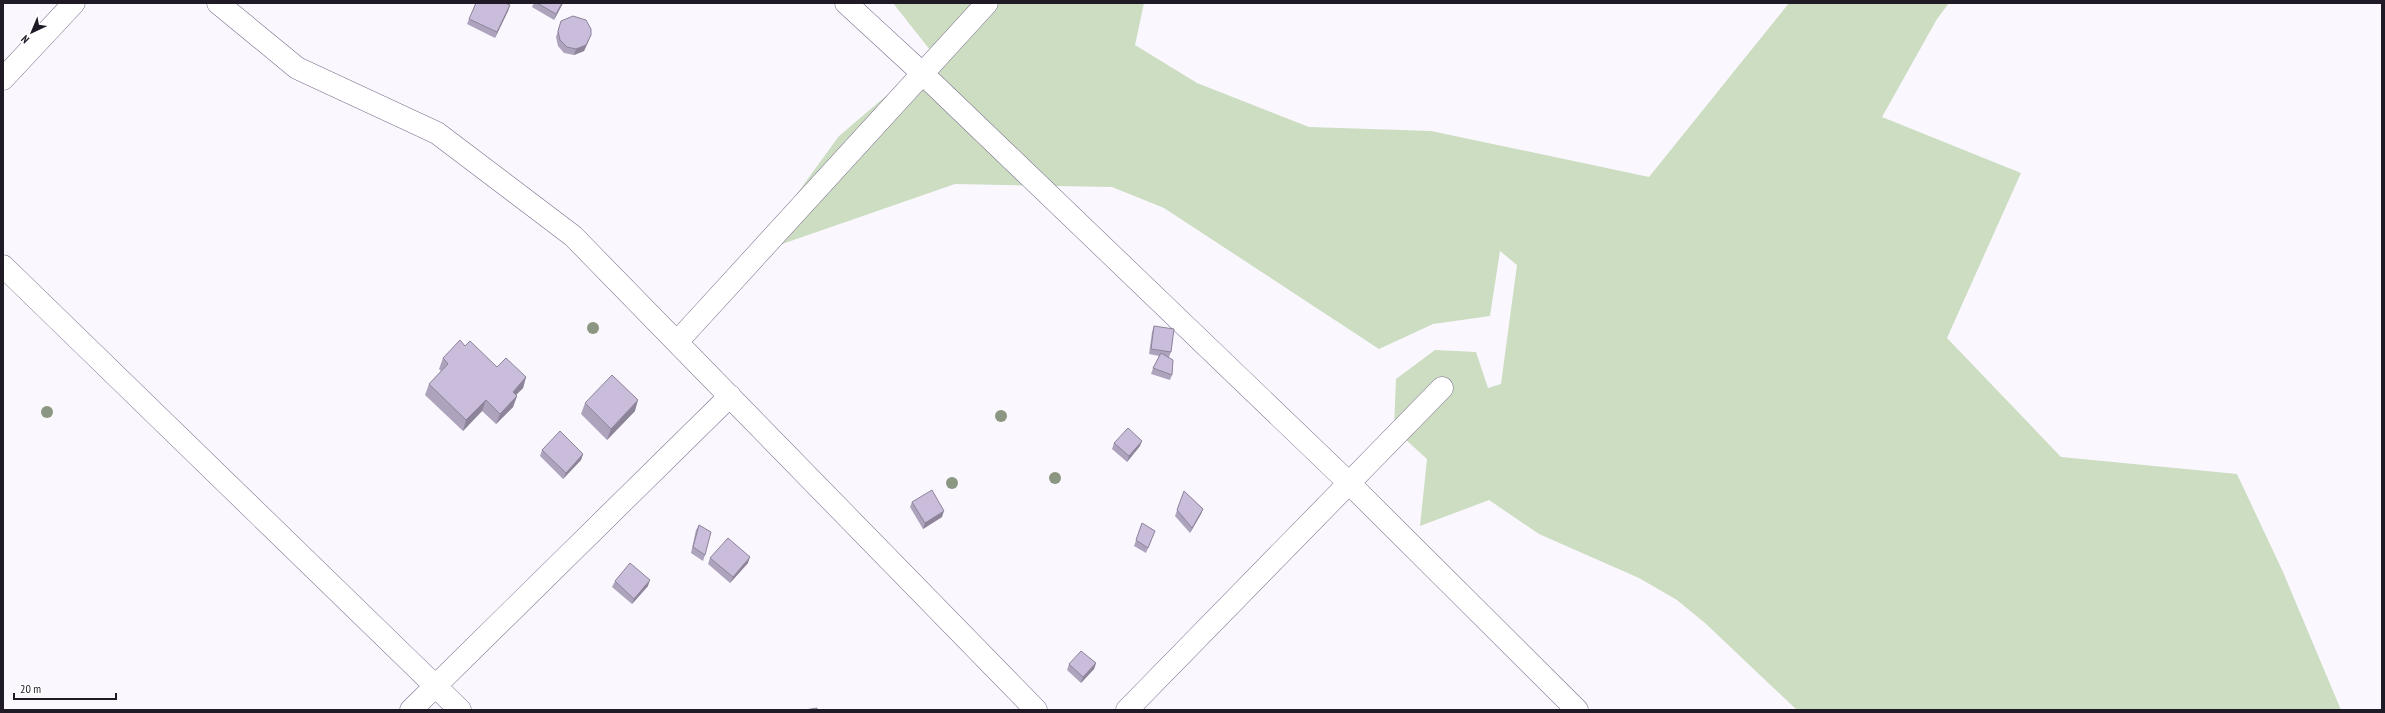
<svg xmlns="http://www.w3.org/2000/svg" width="2385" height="713" font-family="'PT Sans Narrow',sans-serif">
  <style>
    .green { fill: #ccddc1 }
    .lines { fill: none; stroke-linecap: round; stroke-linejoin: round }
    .minor-casing { stroke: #7a6d8b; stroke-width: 23 }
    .minor { stroke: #fff; stroke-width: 22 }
    .tree { fill: #8b9782 }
    .wall { fill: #ada3bc }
    .shaded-wall { fill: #8d8499 }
    .building { fill: #c9bddb; stroke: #8d8499 }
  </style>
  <rect width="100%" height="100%" fill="#faf7fe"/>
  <path class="green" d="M 893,3 L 1144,3 L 1135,45 L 1197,83 L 1309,127 L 1431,131 L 1649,177 L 1789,3 L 1949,3 L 1937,19 L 1882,117 L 2021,173 L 1947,338 L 2061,457 L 2237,474 L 2283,572 L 2341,710 L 1797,710 L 1705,623 L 1677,600 L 1639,578 L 1539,534 L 1489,500 L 1420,526 L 1427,459 L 1394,429 L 1396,379 L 1435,350 L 1476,352 L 1488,388 L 1501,384 L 1517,265 L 1500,251 L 1490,316 L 1433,324 L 1379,349 L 1164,208 L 1112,187 L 955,184 L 753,254 L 839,136 L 934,55 Z"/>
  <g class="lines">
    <defs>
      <path id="minor" d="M 218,3 L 297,68 L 437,133 L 573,236 L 1036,710
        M 846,3 L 923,74 L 1349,483 L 1577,710
        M 3,79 L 74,3
        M 3,266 L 460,710
        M 677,342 L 987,3
        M 411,710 L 730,396
        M 1127,710 L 1442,388"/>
    </defs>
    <use href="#minor" class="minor-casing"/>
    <use href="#minor" class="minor"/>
  </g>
  <g class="tree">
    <circle cx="593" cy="328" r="6"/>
    <circle cx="47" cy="412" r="6"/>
    <circle cx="1001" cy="416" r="6"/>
    <circle cx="1055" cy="478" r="6"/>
    <circle cx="952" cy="483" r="6"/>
  </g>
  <path class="wall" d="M 534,3 L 563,3 L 554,20 L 532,7 Z
    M 510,5 L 508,11 L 495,38 L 467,24 L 469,19 Z
    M 561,21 L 589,40 L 584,51 L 574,55 L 564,53 L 558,46 L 556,37 Z
    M 1154,326 L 1171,352 L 1169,357 L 1172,375 L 1170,380 L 1151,374 L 1153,368 L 1159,356 L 1149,354 L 1152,332 Z
    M 465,346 L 497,367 L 526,377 L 523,388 L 516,395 L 517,396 L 513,407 L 496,424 L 482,411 L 463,431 L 425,395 L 429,384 L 441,371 L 439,369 L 443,358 Z
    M 585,403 L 635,411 L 607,440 L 581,414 Z
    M 1114,443 L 1140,446 L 1127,462 L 1112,449 Z
    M 542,450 L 583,454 L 581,460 L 563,479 L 540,456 Z
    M 1184,491 L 1203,509 L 1201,514 L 1190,533 L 1175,516 Z
    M 912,502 L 942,517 L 923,529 L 910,507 Z
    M 1142,523 L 1155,531 L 1146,553 L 1134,546 Z
    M 699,525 L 705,555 L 703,561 L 691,553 L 696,530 Z
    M 710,558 L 748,563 L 730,583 L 708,564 Z
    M 615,581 L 648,586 L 632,604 L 612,587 Z
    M 1096,663 L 1094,669 L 1081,683 L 1067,670 L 1069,664 Z"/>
  <path class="shaded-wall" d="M 562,3 L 563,3 L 554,20 L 556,14 Z
    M 510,5 L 508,11 L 495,38 L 497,32 Z
    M 591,35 L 589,40 L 584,51 L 574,55 L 576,49 Z
    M 526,377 L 523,388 L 509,402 L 513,392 Z
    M 517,396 L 513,407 L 496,424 L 500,414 Z
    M 486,400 L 482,411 L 463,431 L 466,420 Z
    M 638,400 L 635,411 L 607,440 L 611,429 Z
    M 1142,441 L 1140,446 L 1127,462 L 1129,456 Z
    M 583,454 L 581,460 L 563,479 L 566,473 Z
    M 1203,509 L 1201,514 L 1190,533 L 1192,528 Z
    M 944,511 L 942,517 L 923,529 L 925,523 Z
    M 750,557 L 748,563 L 730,583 L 733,577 Z
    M 650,580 L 648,586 L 632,604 L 634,599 Z
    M 1096,663 L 1094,669 L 1081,683 L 1083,677 Z"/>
  <path class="building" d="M 476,3 L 505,3 L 510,5 L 497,32 L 469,19 Z
    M 537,3 L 562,3 L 556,14 Z
    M 573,16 L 586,20 L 591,29 L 591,35 L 586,45 L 576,49 L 567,47 L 560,40 L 558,31 L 561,21 Z
    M 1154,326 L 1174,329 L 1171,352 L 1151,349 Z
    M 460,340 L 465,346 L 470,341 L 497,367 L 506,358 L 526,377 L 513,392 L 517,396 L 500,414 L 486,400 L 466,420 L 429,384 L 448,364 L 443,358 Z
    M 1161,353 L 1173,360 L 1172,375 L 1153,368 Z
    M 612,375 L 638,400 L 611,429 L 585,403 Z
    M 1128,428 L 1142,441 L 1129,456 L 1114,443 Z
    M 560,431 L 583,454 L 566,473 L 542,450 Z
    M 932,490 L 944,511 L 925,523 L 912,502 Z
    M 1184,491 L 1203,509 L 1192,528 L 1177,510 Z
    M 1142,523 L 1155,531 L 1148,548 L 1136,540 Z
    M 699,525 L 711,532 L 705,555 L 693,547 Z
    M 728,538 L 750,557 L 733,577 L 710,558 Z
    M 630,563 L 650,580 L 634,599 L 615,581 Z
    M 1081,651 L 1096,663 L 1083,677 L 1069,664 Z
    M 817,708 L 817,710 L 805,710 Z"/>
  <rect width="2385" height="713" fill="none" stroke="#1f1a26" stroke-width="8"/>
  <g transform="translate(32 32) rotate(224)" stroke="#ffffff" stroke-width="3" paint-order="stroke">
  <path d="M0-3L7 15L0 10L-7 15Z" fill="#1f1a26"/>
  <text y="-6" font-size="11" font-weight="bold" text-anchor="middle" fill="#1f1a26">N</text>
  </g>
  <path d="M14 693v6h102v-6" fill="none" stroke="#1f1a26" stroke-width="2"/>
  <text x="20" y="693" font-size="12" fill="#1f1a26" stroke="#ffffff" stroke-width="3" paint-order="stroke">20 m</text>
</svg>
